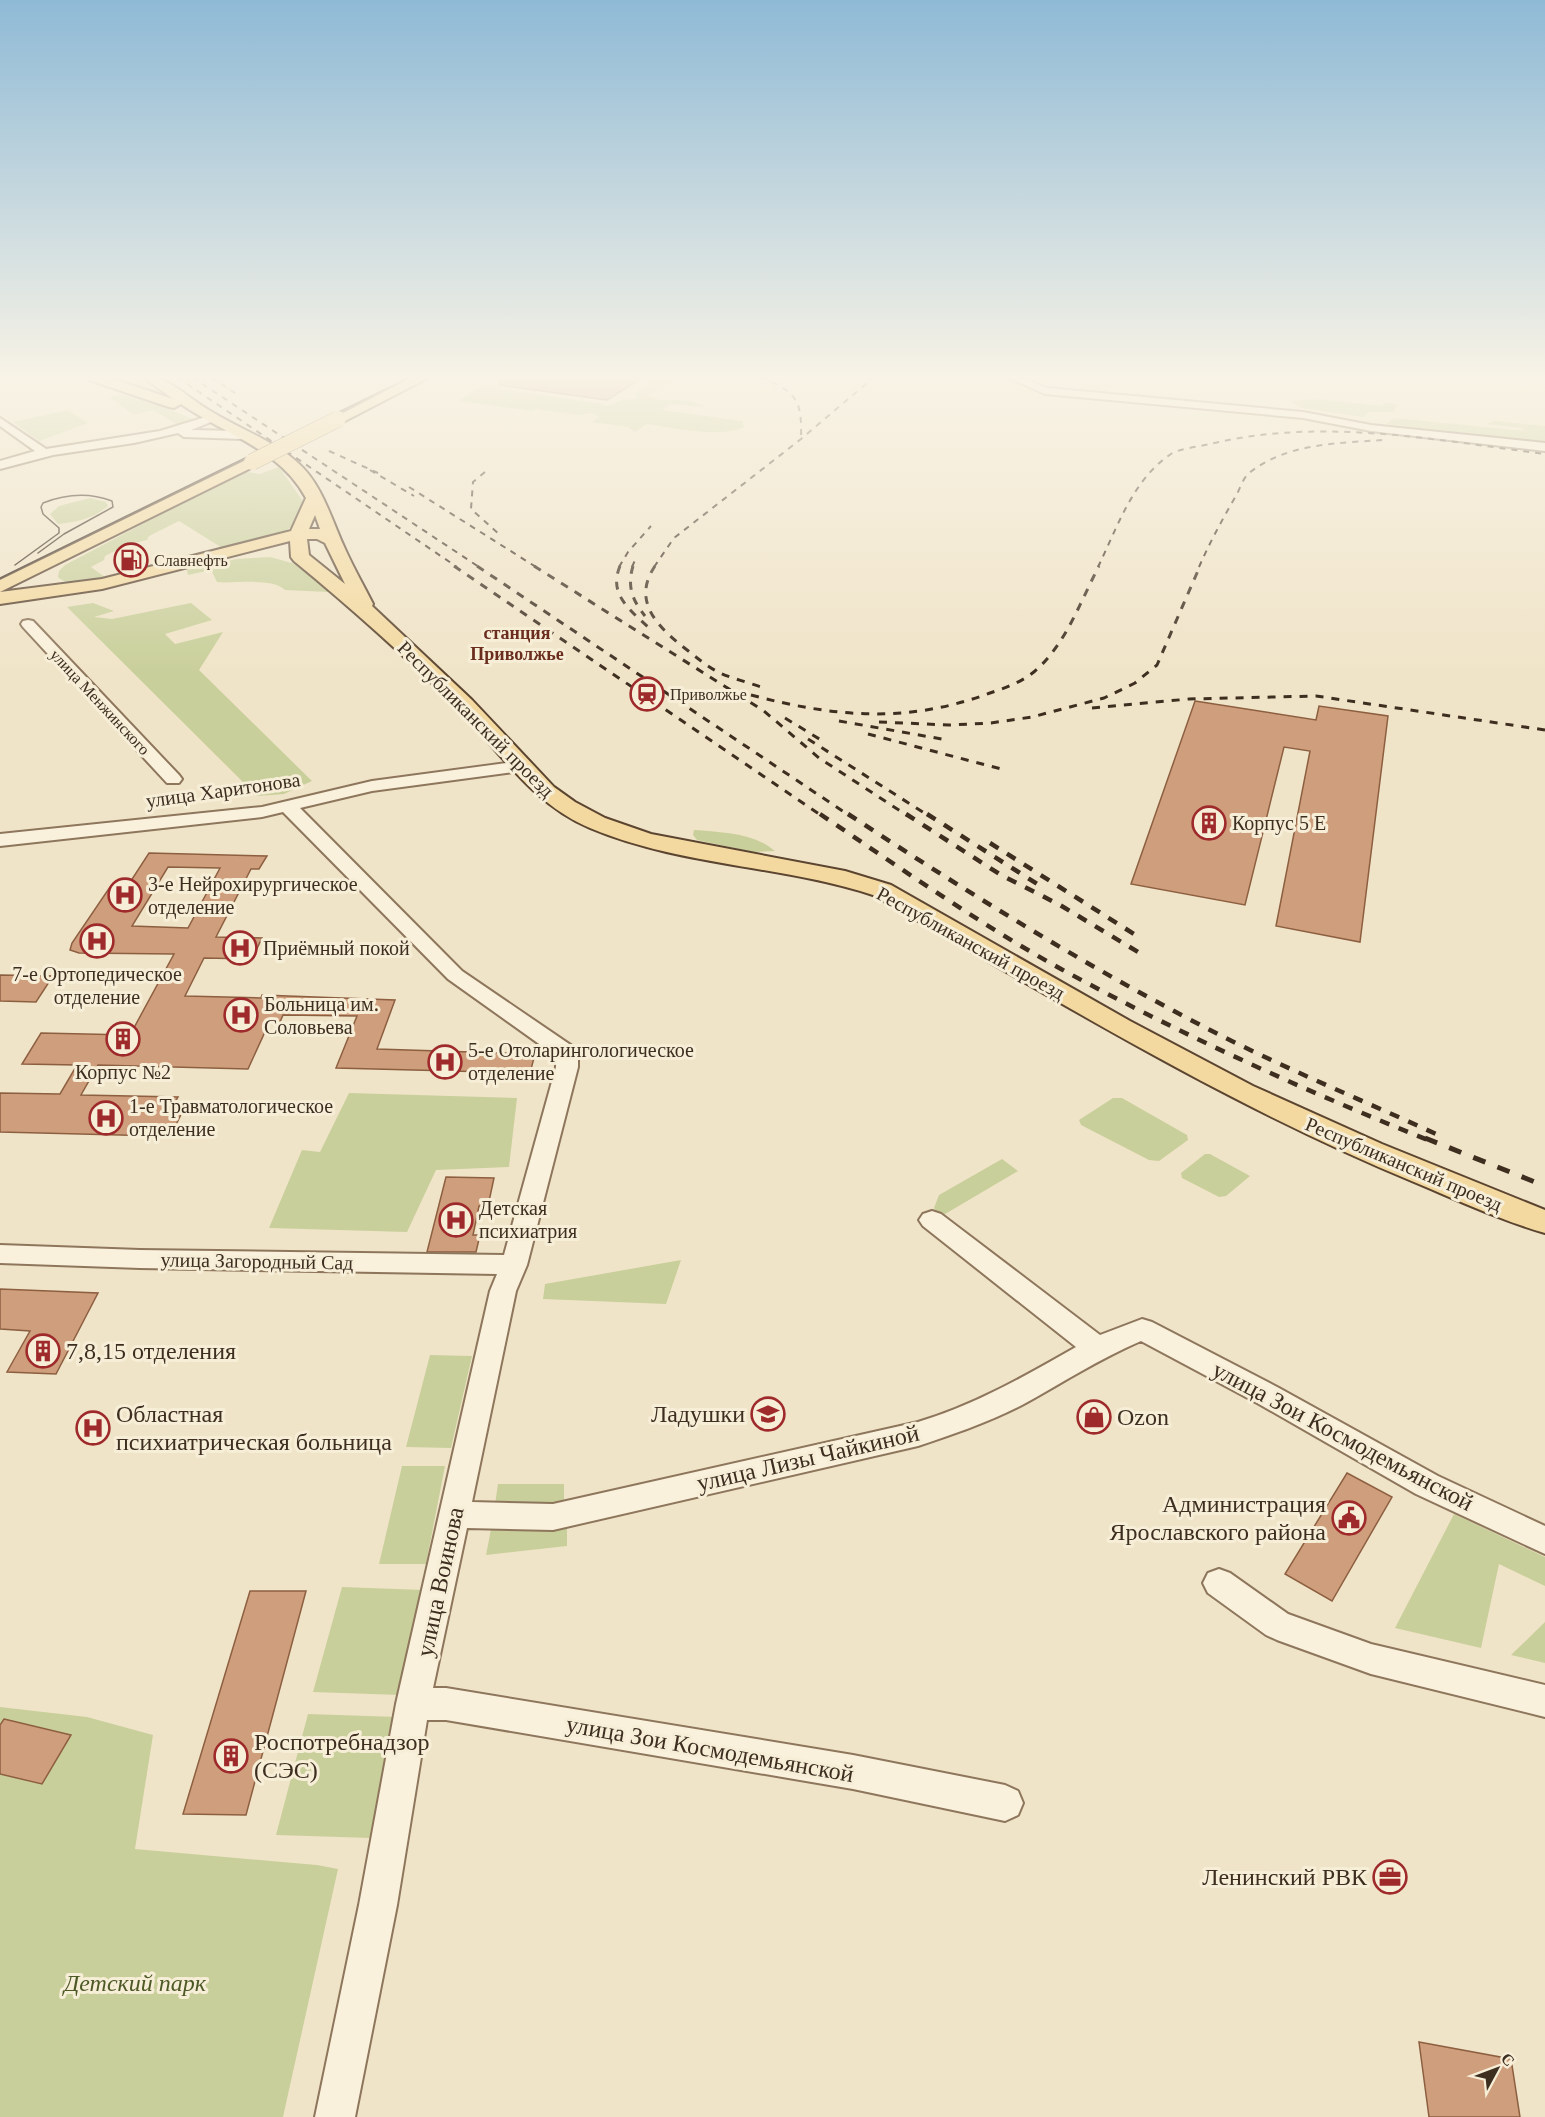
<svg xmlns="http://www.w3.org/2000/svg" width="1545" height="2117" font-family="'Times New Roman',serif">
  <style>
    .green { fill: #c9cf9b }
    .building { fill: #cf9f7d; stroke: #8d5f41; stroke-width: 1.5; fill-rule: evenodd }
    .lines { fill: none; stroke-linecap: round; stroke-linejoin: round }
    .minor-casing { stroke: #8d765c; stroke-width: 4 }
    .major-casing { stroke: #5b4430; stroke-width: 4 }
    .minor { fill: #faf1dc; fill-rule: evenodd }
    .major { fill: #f3d9a0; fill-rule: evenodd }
    .tram { stroke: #3d2e20; stroke-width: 1.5 }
    .rail-far3 { stroke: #3d2e20; stroke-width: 2; stroke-dasharray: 6 6; stroke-linecap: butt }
    .rail-far2 { stroke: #3d2e20; stroke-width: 3; stroke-dasharray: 8 8; stroke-linecap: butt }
    .rail-far1 { stroke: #3d2e20; stroke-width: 4.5; stroke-dasharray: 10 10; stroke-linecap: butt }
    .rail { stroke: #3d2e20; stroke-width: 5; stroke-dasharray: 13 13; stroke-linecap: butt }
    .major-bridge-casing { stroke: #5b4430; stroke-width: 17; stroke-linecap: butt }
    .major-bridge { stroke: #f3d9a0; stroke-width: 16 }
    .labels { text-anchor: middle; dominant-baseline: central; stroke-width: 6; stroke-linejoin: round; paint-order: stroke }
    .far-poi-label { font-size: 16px; fill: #3d2e20; stroke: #f7eed8; text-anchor: start }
    .far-street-label { font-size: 16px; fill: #3d2e20; stroke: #f7eed8 }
    .far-neighbourhood-label { font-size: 18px; font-weight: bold; fill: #6b2e1e; stroke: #f7eed8 }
    .street-label { font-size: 20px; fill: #3d2e20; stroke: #f7eed8 }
    .poi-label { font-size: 20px; fill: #3d2e20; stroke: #f7eed8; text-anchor: start }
    .near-poi-label { font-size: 24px; fill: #3d2e20; stroke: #f7eed8; text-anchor: start }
    .near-street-label { font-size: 24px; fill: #3d2e20; stroke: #f7eed8 }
    .near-park-label { font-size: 24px; font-style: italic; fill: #4d5a26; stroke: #f7eed8 }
  </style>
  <rect width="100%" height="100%" fill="#f0e4c8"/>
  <path class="green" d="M 117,377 L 140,377 L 173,401 L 110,381 Z
    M 662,377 L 676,379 L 648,396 C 665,405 684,394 706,407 L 670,404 L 663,410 L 742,421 L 744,427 C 720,438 672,428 646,424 L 635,432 L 628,427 L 592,422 L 600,417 L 593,413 L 580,415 L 536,409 L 532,411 L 458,401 L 478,388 L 486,387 L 604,404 L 602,406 L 608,406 L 622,400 L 638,398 L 634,394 Z
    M 121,394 L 146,400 L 196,420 L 181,427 L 153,410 L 134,415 L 109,397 Z
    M 1318,399 L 1382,406 L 1386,402 L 1397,404 L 1394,412 L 1368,412 L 1363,417 L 1302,408 L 1291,401 Z
    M 68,410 L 88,423 L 39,441 L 13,422 Z
    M 1394,418 L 1525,431 L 1521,428 L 1486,424 L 1495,421 L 1545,426 L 1545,443 L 1386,424 Z
    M 279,467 L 305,504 C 296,540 254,542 224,549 L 179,521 L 149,536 L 147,540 L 127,545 L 105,556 L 104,560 L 91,567 L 106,578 C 92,582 69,588 58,577 L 59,571 L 65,565 L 243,471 L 259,474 Z
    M 90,498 L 106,502 L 108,506 C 93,519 77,522 58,524 L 50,514 L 59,506 Z
    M 270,557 L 299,565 L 329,589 L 328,592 L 285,590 C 273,577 234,584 217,582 L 211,570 L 188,575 L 187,570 L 237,559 Z
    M 93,603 L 114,611 L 94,617 L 112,619 L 191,603 L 212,620 L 165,634 L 175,644 L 223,632 L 199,670 L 312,781 L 284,794 L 257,796 L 67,607 Z
    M 694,830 C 720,832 755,833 775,851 L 753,852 L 697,840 L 693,835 Z
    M 349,1093 L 517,1098 L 509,1167 L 436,1170 L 407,1232 L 269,1228 L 302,1150 L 320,1152 Z
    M 1113,1098 L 1122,1098 L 1187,1135 L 1188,1140 L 1159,1161 L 1149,1160 L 1081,1125 L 1079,1120 Z
    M 1205,1154 L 1210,1154 L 1250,1176 L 1226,1196 L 1219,1197 L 1182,1178 L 1181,1173 Z
    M 1002,1159 L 1018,1171 L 940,1217 L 934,1208 L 939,1195 Z
    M 681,1260 L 666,1304 L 543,1299 L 545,1284 Z
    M 430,1355 L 472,1356 L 451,1448 L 406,1447 Z
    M 402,1466 L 445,1466 L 426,1564 L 379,1564 Z
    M 498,1484 L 564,1484 L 564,1509 L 494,1511 Z
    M 1454,1514 L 1545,1557 L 1545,1586 L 1499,1564 L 1481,1648 L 1395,1628 Z
    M 567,1522 L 567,1546 L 486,1555 L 492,1524 Z
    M 342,1587 L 425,1590 L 400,1695 L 313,1692 Z
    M 1545,1622 L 1545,1663 L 1511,1655 Z
    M 0,1707 L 87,1717 L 153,1735 L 135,1849 L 317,1865 L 338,1869 L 283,2117 L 0,2117 Z
    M 308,1714 L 398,1717 L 371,1838 L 276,1835 Z"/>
  <path class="building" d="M 500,377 L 644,377 L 607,400 L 500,385 Z
    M 1195,701 L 1316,720 L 1319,706 L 1388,716 L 1360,942 L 1276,926 L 1310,751 L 1284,747 L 1245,905 L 1131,884 Z
    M 149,853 L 267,856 L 259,869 L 251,869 L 216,937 L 262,938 L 252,959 L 204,958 L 185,996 L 261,998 L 262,995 L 395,1000 L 377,1049 L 535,1054 L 530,1073 L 336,1068 L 357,1016 L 283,1015 L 280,1022 L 270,1021 L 248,1069 L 98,1065 L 81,1095 L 178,1097 L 174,1104 L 186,1104 L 173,1131 L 161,1131 L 159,1136 L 0,1132 L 0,1093 L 60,1094 L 77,1065 L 22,1064 L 41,1033 L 130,1035 L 174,954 L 79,953 L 70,950 L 72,943 L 110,887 L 127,887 ZM 168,867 L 220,868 L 188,928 L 132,926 Z
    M 0,975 L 53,976 L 36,1002 L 0,1001 Z
    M 446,1177 L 494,1178 L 488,1206 L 479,1206 L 473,1235 L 480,1235 L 476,1252 L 427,1252 Z
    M 0,1289 L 98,1293 L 56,1374 L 7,1372 L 30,1331 L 0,1329 Z
    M 1347,1473 L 1392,1497 L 1332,1601 L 1285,1574 Z
    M 250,1591 L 306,1591 L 246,1815 L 183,1814 Z
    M 4,1719 L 71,1735 L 42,1784 L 0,1774 L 0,1725 Z
    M 1419,2042 L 1511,2059 L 1520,2117 L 1429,2117 Z"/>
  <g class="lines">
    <defs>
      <path id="minor" d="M 1007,377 L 1021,377 L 1047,388 L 1303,412 L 1371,425 L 1545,443 L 1545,451 L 1371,431 L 1303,418 L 1045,394 Z
        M 212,415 L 216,416 L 216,420 L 191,430 L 242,431 L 248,435 L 242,439 L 184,437 L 178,433 L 134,443 L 53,455 L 0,469 L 0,461 L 35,451 L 0,426 L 0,418 L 46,449 L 160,431 Z
        M 28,620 L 33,621 L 179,775 L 182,779 L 179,783 L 167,783 L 23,627 L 21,624 L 23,621 Z
        M 522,761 L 528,762 L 531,766 L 528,770 L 372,791 L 300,808 L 462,971 L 575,1048 L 578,1053 L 578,1067 L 527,1265 L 516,1291 L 472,1502 L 553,1504 L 918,1422 C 975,1405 1025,1376 1076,1347 L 923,1226 L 919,1220 L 923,1214 L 932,1211 L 941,1214 L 1100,1335 L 1142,1319 L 1152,1322 L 1279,1388 L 1438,1476 L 1545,1526 L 1545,1554 L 1416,1494 L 1259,1404 L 1141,1341 C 1099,1359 1062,1383 1022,1405 C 989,1422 954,1434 918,1446 L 553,1530 L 467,1528 L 433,1688 L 446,1688 L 853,1755 L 1005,1785 L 1018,1791 L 1023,1803 L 1018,1815 L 1005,1821 L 853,1789 L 446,1720 L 427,1720 L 397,1905 L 355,2117 L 315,2117 L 359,1905 L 396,1704 L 490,1291 L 497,1274 L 140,1268 L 0,1263 L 0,1245 L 140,1250 L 504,1255 L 556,1067 L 556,1056 L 448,979 L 283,812 L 262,817 L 0,846 L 0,834 L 262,807 L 372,781 Z
        M 1219,1569 L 1230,1573 L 1288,1614 L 1371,1644 L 1545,1685 L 1545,1717 L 1371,1674 L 1277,1640 L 1266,1635 L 1208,1593 L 1203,1583 L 1208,1573 Z"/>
      <path id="major" d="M 87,377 L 107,377 L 173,399 L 143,377 C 168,376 186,396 207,409 C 237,428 271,439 298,463 C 323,485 332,522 346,551 C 354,569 364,586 373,604 L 372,606 L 472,700 L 554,787 L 575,802 L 605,818 L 651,834 L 845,871 L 891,885 L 1130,1021 L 1253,1086 L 1382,1144 L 1545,1210 L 1545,1233 C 1500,1220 1457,1200 1414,1182 C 1223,1103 1052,997 873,895 C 781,865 680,866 590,828 C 532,804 499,750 456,707 C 404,655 350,607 294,561 L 291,557 L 290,541 L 102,589 L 0,604 L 0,592 L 102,579 L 291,531 L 306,498 C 280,449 224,434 181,404 L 174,408 L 169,407 L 89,380 ZM 315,515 L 320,529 L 309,529 ZM 307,539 L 317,539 L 325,543 L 345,584 L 309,555 Z
        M 413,377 L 430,377 L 343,422 L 338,423 L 331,419 Z
        M 252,457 L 257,459 L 260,462 L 257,465 L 0,592 L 0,580 Z"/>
    </defs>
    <use href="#minor" class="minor-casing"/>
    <use href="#major" class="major-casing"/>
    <use href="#minor" class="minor"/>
    <use href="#major" class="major"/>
    <path class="tram" d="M 15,565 L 59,533 L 59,528 L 43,514 L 41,507 L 43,503 C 66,494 88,492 112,501 L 113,507 L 64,534 L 38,553
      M 0,578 L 410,377"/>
    <path class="rail-far3" d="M 177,377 L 457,567
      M 192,377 L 479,567
      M 211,377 L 235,393
      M 761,377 C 797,393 802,399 801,439
      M 329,451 L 378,473
      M 370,470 L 414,496
      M 485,472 L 473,482 L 471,509 L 501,536
      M 409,487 L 536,567
      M 619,567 L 628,552 L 651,526
      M 632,567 L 636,558
      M 654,567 L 674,538 L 801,439 L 874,377
      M 1098,567 C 1117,528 1133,479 1171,454 C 1181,448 1198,447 1210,444 C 1321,417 1434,440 1545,454
      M 1199,567 C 1210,542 1223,518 1237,494 C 1240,488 1243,479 1248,474 C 1285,443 1339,443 1384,440"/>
    <path class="rail-far2" d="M 454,566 L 822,816
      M 477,566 L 850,816
      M 534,566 L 764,711 L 819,758 L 908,816
      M 620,566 C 608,594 630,610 649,628
      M 633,566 C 627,586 632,600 645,616
      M 655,566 C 632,600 656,625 682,646 C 695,656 706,666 720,673 C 734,679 750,683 764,688
      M 751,695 C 834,717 907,724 990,693 C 1005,688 1022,682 1035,671 C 1066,644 1080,602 1099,566
      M 1092,708 L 1189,699 L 1316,696 L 1545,730
      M 785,718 L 821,740
      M 839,721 L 942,739
      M 879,722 L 949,725 L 991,723 L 1032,717 L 1104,698 L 1135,683 L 1157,665 L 1200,566
      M 868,734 L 1005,770
      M 808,739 L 929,816"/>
    <path class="rail-far1" d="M 820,814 C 899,867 978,923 1061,969 C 1180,1034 1303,1090 1428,1140
      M 848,814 C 967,892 1087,967 1214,1032 C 1286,1069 1362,1100 1436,1134
      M 906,814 L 1001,875 L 1060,905 L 1138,952
      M 927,814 L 1042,887
      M 990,843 L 1134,934"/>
    <path class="rail" d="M 1425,1138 L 1545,1186"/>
    <defs>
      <path id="major-bridge" d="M 252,462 L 338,419"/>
    </defs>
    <use href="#major-bridge" class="major-bridge-casing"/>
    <use href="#major-bridge" class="major-bridge"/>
  </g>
  <linearGradient id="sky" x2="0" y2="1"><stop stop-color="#8fbad6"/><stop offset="0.56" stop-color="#f8f3e6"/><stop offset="1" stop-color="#f8f3e6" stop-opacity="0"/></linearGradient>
  <rect width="1545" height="673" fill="url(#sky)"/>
  <defs>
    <symbol id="fuel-ring" viewBox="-11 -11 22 22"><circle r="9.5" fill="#f7eed8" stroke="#9e2a2b" stroke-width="1.5"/><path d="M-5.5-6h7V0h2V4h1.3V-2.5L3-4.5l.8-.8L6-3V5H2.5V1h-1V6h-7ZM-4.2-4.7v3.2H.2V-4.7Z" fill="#9e2a2b"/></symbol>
    <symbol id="station-ring" viewBox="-11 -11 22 22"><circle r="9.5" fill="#f7eed8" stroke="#9e2a2b" stroke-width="1.5"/><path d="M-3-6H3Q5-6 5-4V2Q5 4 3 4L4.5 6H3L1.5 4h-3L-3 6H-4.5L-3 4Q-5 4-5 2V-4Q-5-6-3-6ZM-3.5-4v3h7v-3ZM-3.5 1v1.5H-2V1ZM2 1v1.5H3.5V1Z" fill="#9e2a2b"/></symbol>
    <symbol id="building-ring" viewBox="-11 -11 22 22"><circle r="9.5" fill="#f7eed8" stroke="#9e2a2b" stroke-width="1.5"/><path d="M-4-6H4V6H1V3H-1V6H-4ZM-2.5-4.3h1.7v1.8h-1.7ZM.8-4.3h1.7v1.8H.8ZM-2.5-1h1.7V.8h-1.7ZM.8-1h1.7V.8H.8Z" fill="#9e2a2b"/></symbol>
    <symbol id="hospital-ring" viewBox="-11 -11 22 22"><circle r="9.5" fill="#f7eed8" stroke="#9e2a2b" stroke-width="1.5"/><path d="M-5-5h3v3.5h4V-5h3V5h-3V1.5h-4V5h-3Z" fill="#9e2a2b"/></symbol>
    <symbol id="school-ring" viewBox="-11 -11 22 22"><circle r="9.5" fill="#f7eed8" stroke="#9e2a2b" stroke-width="1.5"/><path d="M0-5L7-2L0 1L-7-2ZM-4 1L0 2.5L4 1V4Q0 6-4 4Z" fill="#9e2a2b"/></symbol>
    <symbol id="shop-ring" viewBox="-11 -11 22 22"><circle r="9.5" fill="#f7eed8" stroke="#9e2a2b" stroke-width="1.5"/><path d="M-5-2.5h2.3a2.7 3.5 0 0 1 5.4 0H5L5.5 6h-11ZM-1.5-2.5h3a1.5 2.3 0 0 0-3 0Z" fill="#9e2a2b"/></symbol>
    <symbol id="civic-ring" viewBox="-11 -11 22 22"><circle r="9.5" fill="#f7eed8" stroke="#9e2a2b" stroke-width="1.5"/><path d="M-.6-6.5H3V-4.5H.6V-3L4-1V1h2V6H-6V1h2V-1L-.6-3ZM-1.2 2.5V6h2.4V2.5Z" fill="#9e2a2b"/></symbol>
    <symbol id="office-ring" viewBox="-11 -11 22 22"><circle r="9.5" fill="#f7eed8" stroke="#9e2a2b" stroke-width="1.5"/><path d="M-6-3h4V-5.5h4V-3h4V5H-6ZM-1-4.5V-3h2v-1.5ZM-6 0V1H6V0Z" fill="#9e2a2b"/></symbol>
  </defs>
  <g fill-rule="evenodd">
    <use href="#fuel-ring" x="112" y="541" width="38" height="38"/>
    <use href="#station-ring" x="628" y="675" width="38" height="38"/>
    <use href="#building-ring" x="1190" y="804" width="38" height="38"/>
    <use href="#hospital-ring" x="106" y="876" width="38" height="38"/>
    <use href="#hospital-ring" x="78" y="922" width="38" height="38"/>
    <use href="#hospital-ring" x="221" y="929" width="38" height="38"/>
    <use href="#hospital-ring" x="222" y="996" width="38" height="38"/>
    <use href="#building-ring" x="104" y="1020" width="38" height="38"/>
    <use href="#hospital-ring" x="426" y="1043" width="38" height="38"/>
    <use href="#hospital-ring" x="87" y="1099" width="38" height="38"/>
    <use href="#hospital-ring" x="437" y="1201" width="38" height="38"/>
    <use href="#building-ring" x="24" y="1332" width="38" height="38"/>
    <use href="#school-ring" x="749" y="1395" width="38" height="38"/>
    <use href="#shop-ring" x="1075" y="1398" width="38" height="38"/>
    <use href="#hospital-ring" x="74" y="1409" width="38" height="38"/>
    <use href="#civic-ring" x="1330" y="1499" width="38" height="38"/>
    <use href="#building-ring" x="212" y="1737" width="38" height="38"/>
    <use href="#office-ring" x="1371" y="1858" width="38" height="38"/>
  </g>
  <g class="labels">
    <g class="far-poi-label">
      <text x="154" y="560">Славнефть</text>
      <text x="670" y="694">Приволжье</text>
    </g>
    <g class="far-street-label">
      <text transform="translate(100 702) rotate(47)">улица Менжинского</text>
    </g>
    <g class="far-neighbourhood-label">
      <text x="517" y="633">станция<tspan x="517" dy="21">Приволжье</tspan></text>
    </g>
    <g class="street-label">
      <text transform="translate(476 719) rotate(45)">Республиканский проезд</text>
      <text transform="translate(223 790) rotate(-8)">улица Харитонова</text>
      <text transform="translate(971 943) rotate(29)">Республиканский проезд</text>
      <text transform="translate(1404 1164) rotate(23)">Республиканский проезд</text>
      <text transform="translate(257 1261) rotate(1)">улица Загородный Сад</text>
    </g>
    <g class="poi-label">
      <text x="1232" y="823">Корпус 5 E</text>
      <text x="148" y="884">3-е Нейрохирургическое<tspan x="148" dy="23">отделение</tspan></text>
      <text x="263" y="948">Приёмный покой</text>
      <text x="97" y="974" text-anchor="middle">7-е Ортопедическое<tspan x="97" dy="23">отделение</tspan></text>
      <text x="264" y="1004">Больница им.<tspan x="264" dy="23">Соловьева</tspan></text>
      <text x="468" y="1050">5-е Отоларингологическое<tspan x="468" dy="23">отделение</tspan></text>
      <text x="123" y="1072" text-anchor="middle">Корпус №2</text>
      <text x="129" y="1106">1-е Травматологическое<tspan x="129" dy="23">отделение</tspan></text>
      <text x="479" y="1208">Детская<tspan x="479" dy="23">психиатрия</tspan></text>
    </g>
    <g class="near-poi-label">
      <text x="66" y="1351">7,8,15 отделения</text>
      <text x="116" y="1414">Областная<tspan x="116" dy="28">психиатрическая больница</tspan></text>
      <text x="745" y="1414" text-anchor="end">Ладушки</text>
      <text x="1117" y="1417">Ozon</text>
      <text x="1326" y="1504" text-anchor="end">Администрация<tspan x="1326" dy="28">Ярославского района</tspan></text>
      <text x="254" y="1742">Роспотребнадзор<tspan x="254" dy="28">(СЭС)</tspan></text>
      <text x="1367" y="1877" text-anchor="end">Ленинский РВК</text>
    </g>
    <g class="near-street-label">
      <text transform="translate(1343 1436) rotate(28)">улица Зои Космодемьянской</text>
      <text transform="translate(808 1458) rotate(-13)">улица Лизы Чайкиной</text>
      <text transform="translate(440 1582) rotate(-78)">улица Воинова</text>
      <text transform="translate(710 1749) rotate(10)">улица Зои Космодемьянской</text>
    </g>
    <g class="near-park-label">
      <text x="135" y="1983">Детский парк</text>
    </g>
  </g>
  <g transform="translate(1497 2069) rotate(49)" stroke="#f7eed8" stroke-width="4.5" paint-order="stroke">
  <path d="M0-4.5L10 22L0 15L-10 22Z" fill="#3d2e20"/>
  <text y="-9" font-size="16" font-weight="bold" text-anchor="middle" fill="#3d2e20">С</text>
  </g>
</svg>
